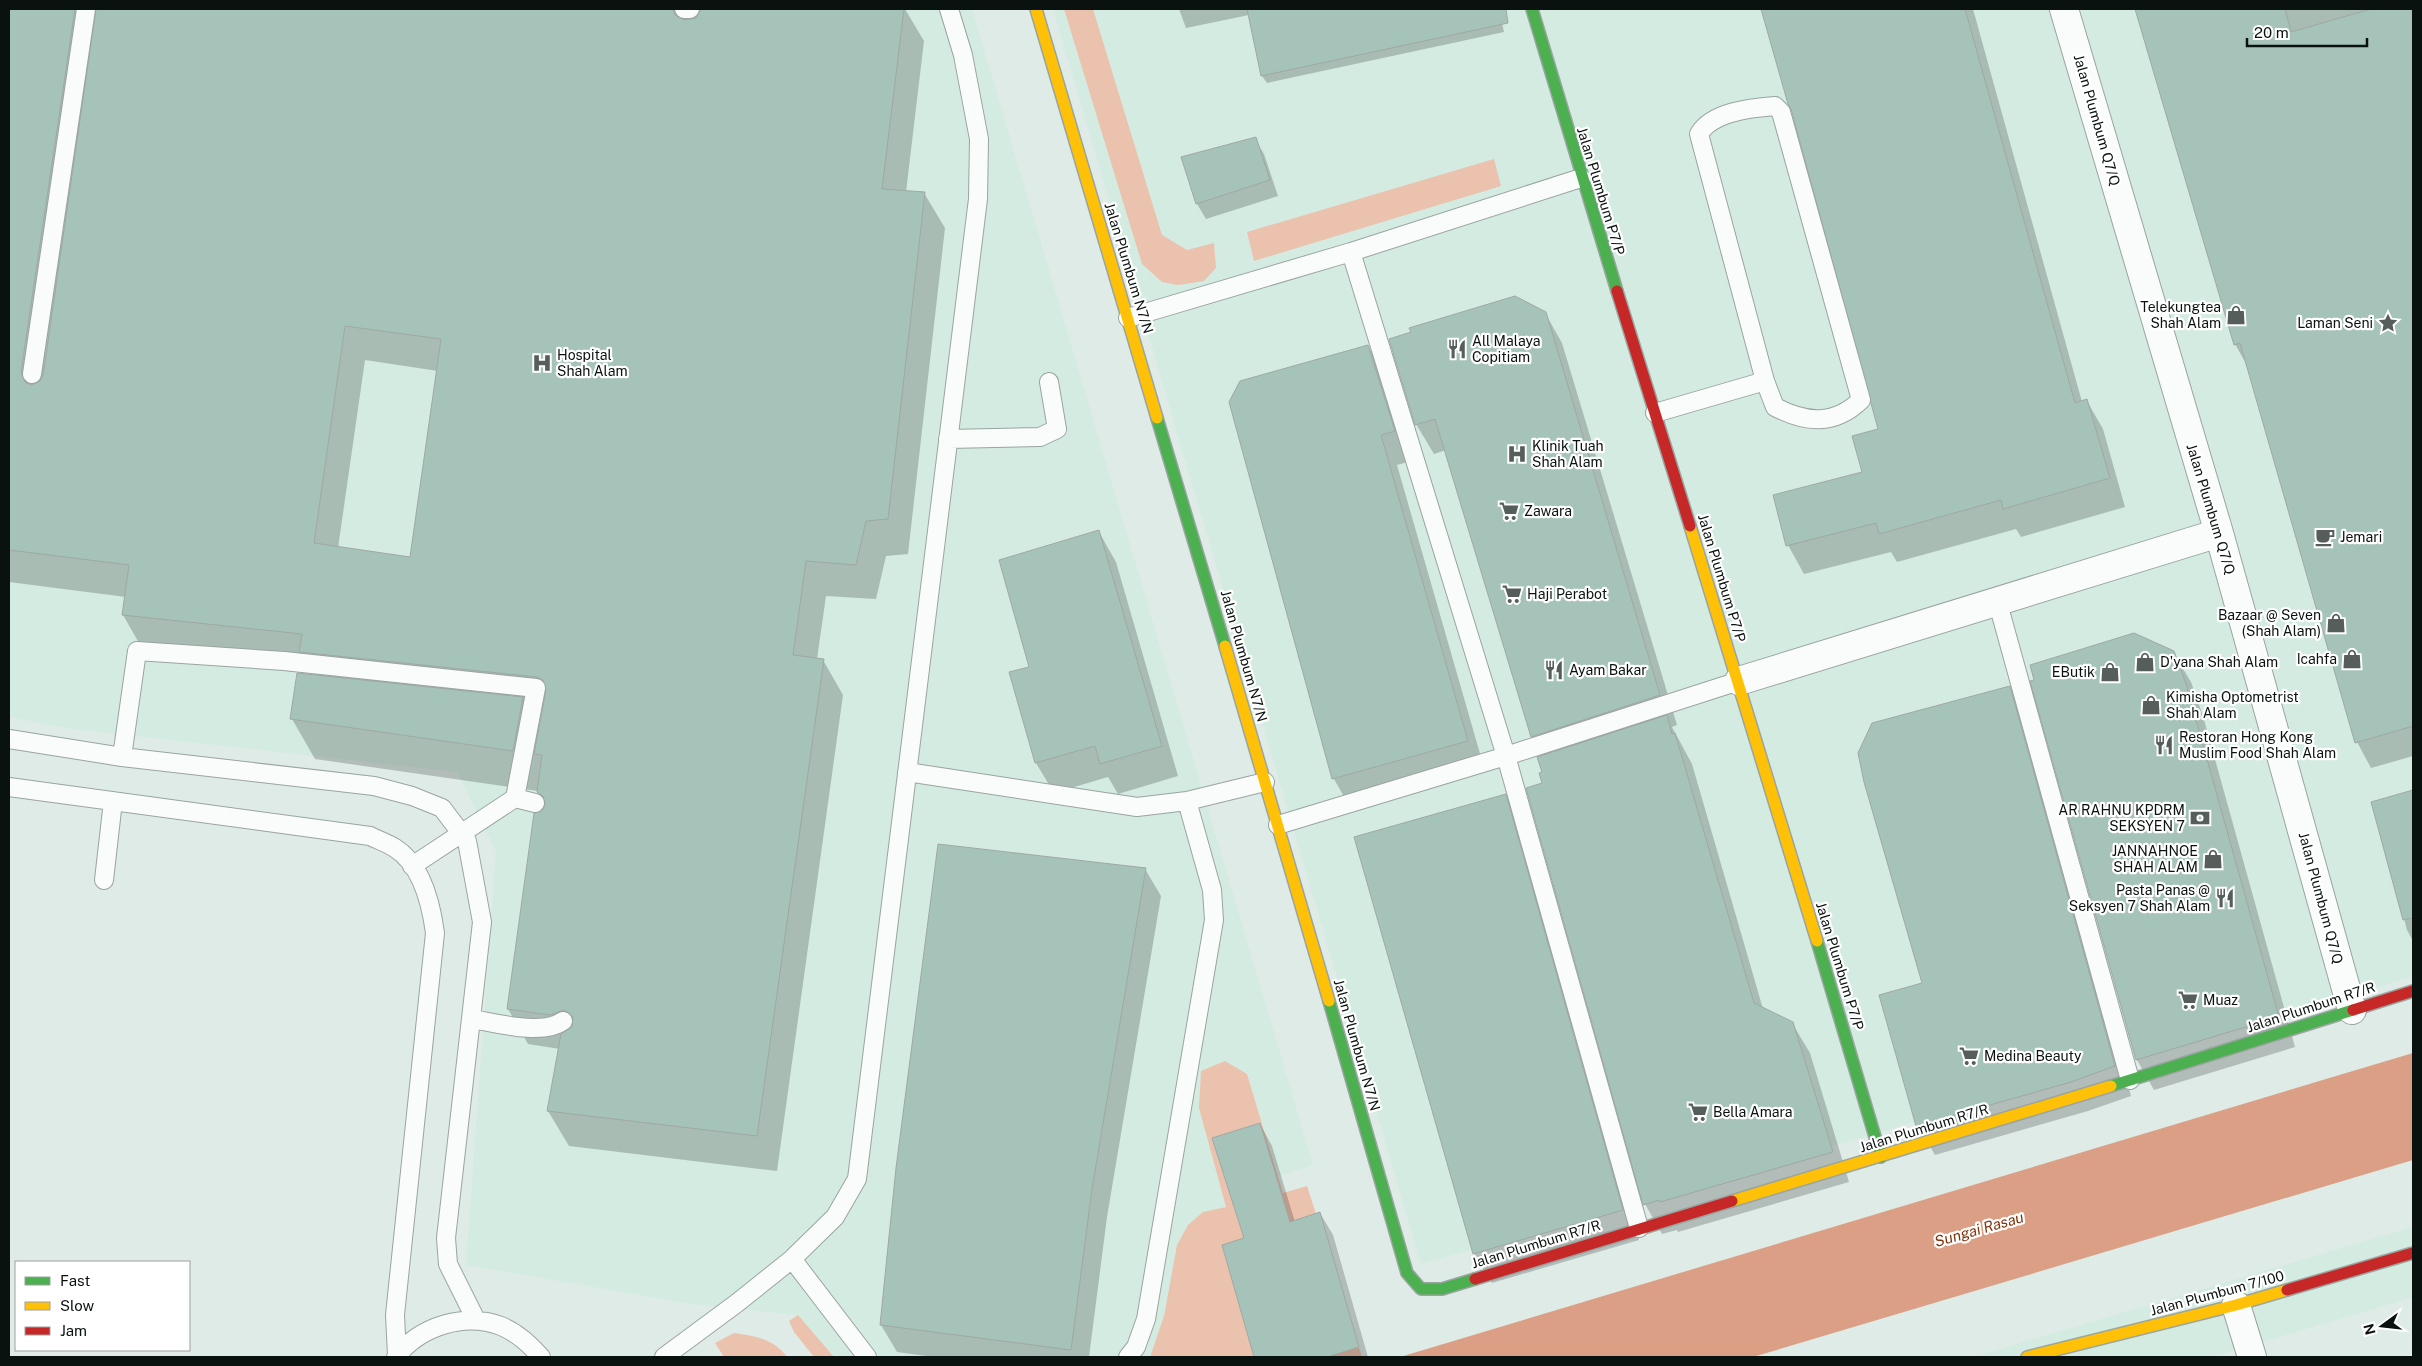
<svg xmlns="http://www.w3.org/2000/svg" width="2422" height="1366" font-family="'Public Sans',sans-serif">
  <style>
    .built { fill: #d3ebe1 }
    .green { fill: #ebc2ae }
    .water { fill: #da9f85 }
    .shadow { fill: #0003; fill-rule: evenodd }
    .building { fill: #a6c3b9; stroke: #9fa8a4; fill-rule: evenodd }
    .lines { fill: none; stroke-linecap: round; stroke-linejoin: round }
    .lane-casing { stroke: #9aa4a0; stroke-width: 20 }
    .street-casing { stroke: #9aa4a0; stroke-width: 30 }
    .fast-casing { stroke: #9aa4a0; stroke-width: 14 }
    .slow-casing { stroke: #9aa4a0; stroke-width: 14 }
    .jam-casing { stroke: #9aa4a0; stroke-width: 14 }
    .lane { stroke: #fafcfb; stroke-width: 18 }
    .street { stroke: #fafcfb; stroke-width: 28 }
    .fast { stroke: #4caf50; stroke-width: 11 }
    .slow { stroke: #ffc107; stroke-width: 11 }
    .jam { stroke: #c62828; stroke-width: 11 }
    .labels { text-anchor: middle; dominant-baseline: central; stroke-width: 4.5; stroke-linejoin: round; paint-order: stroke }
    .street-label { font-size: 14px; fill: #0a120f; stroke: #fff }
    .poi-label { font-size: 14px; fill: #0a120f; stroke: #fff; text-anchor: start }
    .water-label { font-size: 15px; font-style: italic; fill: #823109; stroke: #fff }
  </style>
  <rect width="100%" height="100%" fill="#dfebe6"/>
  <path class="built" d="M 9,9 L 972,9 L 1313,1165 L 1279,1176 L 1247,1074 L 1199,1108 L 1226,1208 L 1203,1213 L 1188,1225 L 1177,1245 L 1164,1316 L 1150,1357 L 834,1357 L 798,1315 L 693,1304 L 466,1265 L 496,851 L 457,772 L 74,729 L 9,717 Z
    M 1053,9 L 2413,9 L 2413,976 L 2308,1009 L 1421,1264 Z
    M 2413,1227 L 2413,1297 L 2212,1357 L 1973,1357 Z"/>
  <path class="green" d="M 1064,9 L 1093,9 L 1162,235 L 1187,250 L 1214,243 L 1216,268 L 1204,281 L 1178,285 L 1162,282 L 1142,264 Z
    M 1494,159 L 1501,186 L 1254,261 L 1247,232 Z
    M 1225,1061 L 1247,1074 L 1283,1193 L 1307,1186 L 1362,1357 L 1150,1357 L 1164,1316 L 1177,1245 L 1188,1225 L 1203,1212 L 1226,1207 L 1199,1108 L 1201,1071 Z
    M 798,1315 L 834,1357 L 814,1357 L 794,1332 L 789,1321 Z
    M 734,1333 C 755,1336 774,1339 787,1357 L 724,1357 L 715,1343 Z"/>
  <path class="water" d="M 2413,1053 L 2413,1160 L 1753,1357 L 1400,1357 Z"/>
  <path class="shadow" d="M 9,9 L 905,9 L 924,41 L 906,192 L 924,193 L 945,228 L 908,554 L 886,556 L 876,599 L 826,596 L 817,659 L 823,660 L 843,695 L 777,1171 L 569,1146 L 548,1111 L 560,1049 L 528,1044 L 508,1009 L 543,812 L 546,806 L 538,791 L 315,759 L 292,719 L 315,676 L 310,668 L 143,650 L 123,615 L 126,597 L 9,582 ZM 365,360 L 438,371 L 411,559 L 338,548 ZM 529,709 L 544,711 L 540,729 Z
    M 1179,9 L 1499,9 L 1504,32 L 1267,83 L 1262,76 L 1249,15 L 1186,28 Z
    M 1762,9 L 1973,9 L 2082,402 L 2087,401 L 2103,429 L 2125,507 L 2021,537 L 2016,529 L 1897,562 L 1891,552 L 1804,574 L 1788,545 L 1864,473 L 1880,430 L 1793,110 L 1789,103 Z
    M 2136,9 L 2413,9 L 2413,317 L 2369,330 L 2377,357 L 2413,348 L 2413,756 L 2371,768 L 2357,742 L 2249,369 L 2235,344 Z
    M 1255,139 L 1264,154 L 1278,196 L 1206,219 L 1197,204 L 1183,158 Z
    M 1545,313 L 1562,343 L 1677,725 L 1672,727 L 1692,764 L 1763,1009 L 1792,1023 L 1810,1053 L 1849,1182 L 1678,1232 L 1677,1230 L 1662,1234 L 1645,1204 L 1544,784 L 1544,756 L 1532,736 L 1446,450 L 1434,454 L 1416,424 Z
    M 1368,346 L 1385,376 L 1411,461 L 1397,465 L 1485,771 L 1351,809 L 1334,779 L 1230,402 Z
    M 1099,532 L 1116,562 L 1178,776 L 1118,794 L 1108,777 L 1054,793 L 1036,763 L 1031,668 Z
    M 2173,652 L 2191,682 L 2203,716 L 2295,1047 L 2154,1090 L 2137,1060 L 2032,682 Z
    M 2009,688 L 2027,718 L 2131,1096 L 2088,1111 L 1935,1155 L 1918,1125 L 1923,983 Z
    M 2413,791 L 2413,941 L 2407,930 L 2373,802 Z
    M 1505,795 L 1522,825 L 1639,1240 L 1492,1283 L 1474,1253 Z
    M 1145,869 L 1161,896 L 1107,1217 L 1089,1357 L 934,1357 L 897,1352 L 881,1325 Z
    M 1260,1124 L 1272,1146 L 1295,1222 L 1320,1213 L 1333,1235 L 1368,1357 L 1256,1357 L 1224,1246 L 1246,1239 Z"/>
  <path class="building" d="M 9,9 L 75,9 L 21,372 L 25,382 L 31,385 L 40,381 L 43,376 L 96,9 L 673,9 L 675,15 L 684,20 L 696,18 L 701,9 L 904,9 L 882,189 L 925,192 L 888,519 L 866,521 L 856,565 L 806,561 L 793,655 L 824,659 L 757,1136 L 547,1111 L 561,1034 L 572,1027 L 573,1017 L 564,1010 L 550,1015 L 507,1009 L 534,813 L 542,811 L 545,805 L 543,796 L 537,792 L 542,755 L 534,754 L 546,690 L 543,680 L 537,677 L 299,652 L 302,634 L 122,615 L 129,565 L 9,550 ZM 345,326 L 441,339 L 410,557 L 314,543 Z
    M 1247,9 L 1506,9 L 1508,23 L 1261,76 Z
    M 1761,9 L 1965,9 L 2075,403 L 2087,399 L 2110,478 L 2003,509 L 2001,500 L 1879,534 L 1876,523 L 1786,546 L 1773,495 L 1862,472 L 1852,436 L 1878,429 L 1791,109 L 1788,104 Z
    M 2135,9 L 2285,9 L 2291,32 L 2371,9 L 2413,9 L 2413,726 L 2355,743 L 2240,343 L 2234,345 Z
    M 1256,137 L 1270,180 L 1196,204 L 1181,157 Z
    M 1515,296 L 1546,312 L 1660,695 L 1531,737 L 1435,419 L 1415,425 L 1389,339 L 1411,332 L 1409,328 Z
    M 1368,345 L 1395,431 L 1381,435 L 1468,741 L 1332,779 L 1229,402 L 1240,381 Z
    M 1099,530 L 1162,746 L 1100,764 L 1095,746 L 1035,763 L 1009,672 L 1029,667 L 999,560 Z
    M 2134,633 L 2174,651 L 2186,684 L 2279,1017 L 2136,1060 L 2030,681 L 2034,680 L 2030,665 Z
    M 297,673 L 523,697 L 513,751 L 290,719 Z
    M 2010,686 L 2115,1066 L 2071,1082 L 1916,1126 L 1879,995 L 1922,983 L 1864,782 L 1858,753 L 1872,723 Z
    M 1667,715 L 1672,734 L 1675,733 L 1754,1003 L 1793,1022 L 1833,1152 L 1660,1202 L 1659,1200 L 1643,1205 L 1526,788 L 1542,783 L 1539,773 L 1542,772 L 1537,757 Z
    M 2413,790 L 2413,918 L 2403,920 L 2371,802 Z
    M 1506,794 L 1623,1210 L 1473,1254 L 1354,837 Z
    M 938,844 L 1146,868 L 1092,1189 L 1071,1350 L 880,1325 L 896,1168 Z
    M 1260,1123 L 1290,1222 L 1320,1212 L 1359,1347 L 1327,1357 L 1254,1357 L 1222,1245 L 1244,1238 L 1212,1138 Z"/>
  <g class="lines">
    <defs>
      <path id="lane" d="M 684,9 L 690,9
        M 1775,106 L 1781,112 L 1861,400 C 1834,426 1806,423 1775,407 L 1765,381 L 1699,134 C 1712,112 1750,108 1775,106 Z
        M 1351,252 L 1506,756 L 1639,1228
        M 1128,318 L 1351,252 L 1581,178
        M 32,374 L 86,9
        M 1655,413 L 1765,381
        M 948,439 L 1040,437 L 1057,429 L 1049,382
        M 1997,600 L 2130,1080
        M 9,739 L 122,757 L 374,786 L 412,796 L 442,808 L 467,841 L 482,922 L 446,1238 L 448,1264 L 476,1320
        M 122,757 L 137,651 L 284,661 L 536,688 L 515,798 L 412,866
        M 907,772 L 1137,807 L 1187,801 L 1212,890 L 1214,920 L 1146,1319 L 1136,1347 L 1128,1357
        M 9,787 L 370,836 C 378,840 387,843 395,848 C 422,865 431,903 435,933 L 395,1315 L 397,1355
        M 515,798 L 535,803
        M 1187,801 L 1265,782
        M 1278,825 L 1506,756 L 1739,681
        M 104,880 L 113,801
        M 472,1019 C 496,1023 543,1036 563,1021
        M 792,1259 L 867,1357
        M 396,1357 C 420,1326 465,1312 501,1326 C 518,1333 530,1345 541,1357
        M 664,1357 L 737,1303 L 792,1259 L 835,1217 L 857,1179 L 978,199 L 979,139 L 963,55 L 949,9"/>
      <path id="street" d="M 2064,9 L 2219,533 L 2352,1010
        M 1739,681 L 2219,533
        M 2236,1305 L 2252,1357"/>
      <path id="fast" d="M 1532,9 L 1617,291
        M 1157,418 L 1225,646
        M 1817,941 L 1881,1157
        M 1329,1001 L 1407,1273 L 1421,1289 L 1442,1289 L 1475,1279
        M 2111,1086 L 2353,1010"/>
      <path id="slow" d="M 1036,9 L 1157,418
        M 1690,526 L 1817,941
        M 1225,646 L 1329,1001
        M 1732,1201 L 2111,1086
        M 2027,1357 L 2236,1305 L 2287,1290"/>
      <path id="jam" d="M 1617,291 L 1690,526
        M 2353,1010 L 2413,991
        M 1475,1279 L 1732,1201
        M 2287,1290 L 2413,1253"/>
    </defs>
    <use href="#lane" class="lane-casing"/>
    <use href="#street" class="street-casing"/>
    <use href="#fast" class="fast-casing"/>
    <use href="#slow" class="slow-casing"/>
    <use href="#jam" class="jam-casing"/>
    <use href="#lane" class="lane"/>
    <use href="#street" class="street"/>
    <use href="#fast" class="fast"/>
    <use href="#slow" class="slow"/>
    <use href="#jam" class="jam"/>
  </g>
  <defs>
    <symbol id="shop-bare" viewBox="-9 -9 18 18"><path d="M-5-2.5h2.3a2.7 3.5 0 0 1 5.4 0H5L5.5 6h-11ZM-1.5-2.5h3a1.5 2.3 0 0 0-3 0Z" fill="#555e5a" stroke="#fff" stroke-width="2.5" paint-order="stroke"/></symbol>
    <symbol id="sight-bare" viewBox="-9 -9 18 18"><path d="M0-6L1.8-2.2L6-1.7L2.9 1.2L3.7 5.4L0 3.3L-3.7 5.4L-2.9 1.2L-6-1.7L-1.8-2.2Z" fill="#555e5a" stroke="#fff" stroke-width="2.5" paint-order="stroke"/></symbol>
    <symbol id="restaurant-bare" viewBox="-9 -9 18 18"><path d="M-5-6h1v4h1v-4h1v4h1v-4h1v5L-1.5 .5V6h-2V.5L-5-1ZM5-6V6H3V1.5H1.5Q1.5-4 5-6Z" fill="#555e5a" stroke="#fff" stroke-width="2.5" paint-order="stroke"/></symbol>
    <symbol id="hospital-bare" viewBox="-9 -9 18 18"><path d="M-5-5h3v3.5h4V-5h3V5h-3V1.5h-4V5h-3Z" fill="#555e5a" stroke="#fff" stroke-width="2.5" paint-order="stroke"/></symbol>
    <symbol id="supermarket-bare" viewBox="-9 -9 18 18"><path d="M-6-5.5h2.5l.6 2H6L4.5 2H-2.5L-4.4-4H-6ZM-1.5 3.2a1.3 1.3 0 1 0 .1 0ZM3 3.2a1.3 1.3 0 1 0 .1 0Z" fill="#555e5a" stroke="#fff" stroke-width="2.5" paint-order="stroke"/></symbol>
    <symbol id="cafe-bare" viewBox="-9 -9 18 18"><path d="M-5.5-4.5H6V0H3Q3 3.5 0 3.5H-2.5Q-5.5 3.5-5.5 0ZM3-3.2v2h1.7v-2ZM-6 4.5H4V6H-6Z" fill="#555e5a" stroke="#fff" stroke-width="2.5" paint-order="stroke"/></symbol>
    <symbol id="bank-bare" viewBox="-9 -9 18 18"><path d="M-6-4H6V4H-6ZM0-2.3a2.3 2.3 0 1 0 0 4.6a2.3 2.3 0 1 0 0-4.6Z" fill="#555e5a" stroke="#fff" stroke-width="2.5" paint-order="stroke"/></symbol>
  </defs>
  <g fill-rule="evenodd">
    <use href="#shop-bare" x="2222" y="301" width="28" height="28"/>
    <use href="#sight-bare" x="2374" y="309" width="28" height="28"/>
    <use href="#restaurant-bare" x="1443" y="335" width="28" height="28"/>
    <use href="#hospital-bare" x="528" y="349" width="28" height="28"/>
    <use href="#hospital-bare" x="1503" y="440" width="28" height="28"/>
    <use href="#supermarket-bare" x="1495" y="497" width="28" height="28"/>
    <use href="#cafe-bare" x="2311" y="523" width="28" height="28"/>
    <use href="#supermarket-bare" x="1498" y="580" width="28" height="28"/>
    <use href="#shop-bare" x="2322" y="609" width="28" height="28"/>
    <use href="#shop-bare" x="2338" y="645" width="28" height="28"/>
    <use href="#shop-bare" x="2131" y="648" width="28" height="28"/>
    <use href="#restaurant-bare" x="1540" y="656" width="28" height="28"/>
    <use href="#shop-bare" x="2096" y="658" width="28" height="28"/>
    <use href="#shop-bare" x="2137" y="691" width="28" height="28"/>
    <use href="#restaurant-bare" x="2150" y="731" width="28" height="28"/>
    <use href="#bank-bare" x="2186" y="804" width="28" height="28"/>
    <use href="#shop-bare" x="2199" y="845" width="28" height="28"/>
    <use href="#restaurant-bare" x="2211" y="884" width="28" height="28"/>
    <use href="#supermarket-bare" x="2174" y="986" width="28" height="28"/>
    <use href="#supermarket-bare" x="1955" y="1042" width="28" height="28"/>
    <use href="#supermarket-bare" x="1684" y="1098" width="28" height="28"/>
  </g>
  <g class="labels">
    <g class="street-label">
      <text transform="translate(2097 120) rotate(74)">Jalan Plumbum Q7/Q</text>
      <text transform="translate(1601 191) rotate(73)">Jalan Plumbum P7/P</text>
      <text transform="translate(1129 268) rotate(73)">Jalan Plumbum N7/N</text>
      <text transform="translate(2211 509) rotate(73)">Jalan Plumbum Q7/Q</text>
      <text transform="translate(1722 578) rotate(73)">Jalan Plumbum P7/P</text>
      <text transform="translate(1244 656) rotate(74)">Jalan Plumbum N7/N</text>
      <text transform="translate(2321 898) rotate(75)">Jalan Plumbum Q7/Q</text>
      <text transform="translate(1840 966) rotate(73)">Jalan Plumbum P7/P</text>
      <text transform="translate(2311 1007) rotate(-18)">Jalan Plumbum R7/R</text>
      <text transform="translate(1357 1045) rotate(74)">Jalan Plumbum N7/N</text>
      <text transform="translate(1924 1128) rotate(-17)">Jalan Plumbum R7/R</text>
      <text transform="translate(1536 1244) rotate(-17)">Jalan Plumbum R7/R</text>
      <text transform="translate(2217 1293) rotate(-15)">Jalan Plumbum 7/100</text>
    </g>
    <g class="poi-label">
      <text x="2221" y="307" text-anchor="end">Telekungtea<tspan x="2221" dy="16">Shah Alam</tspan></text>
      <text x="2373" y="323" text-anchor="end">Laman Seni</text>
      <text x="1472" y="341">All Malaya<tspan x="1472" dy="16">Copitiam</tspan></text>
      <text x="557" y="355">Hospital<tspan x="557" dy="16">Shah Alam</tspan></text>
      <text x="1532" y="446">Klinik Tuah<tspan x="1532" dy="16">Shah Alam</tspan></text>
      <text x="1524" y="511">Zawara</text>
      <text x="2340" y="537">Jemari</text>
      <text x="1527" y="594">Haji Perabot</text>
      <text x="2321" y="615" text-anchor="end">Bazaar @ Seven<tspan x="2321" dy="16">(Shah Alam)</tspan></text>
      <text x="2337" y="659" text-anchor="end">Icahfa</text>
      <text x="2160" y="662">D'yana Shah Alam</text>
      <text x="1569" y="670">Ayam Bakar</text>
      <text x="2095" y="672" text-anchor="end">EButik</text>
      <text x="2166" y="697">Kimisha Optometrist<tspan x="2166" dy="16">Shah Alam</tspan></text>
      <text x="2179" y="737">Restoran Hong Kong<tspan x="2179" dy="16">Muslim Food Shah Alam</tspan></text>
      <text x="2185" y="810" text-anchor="end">AR RAHNU KPDRM<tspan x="2185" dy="16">SEKSYEN 7</tspan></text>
      <text x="2198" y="851" text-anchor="end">JANNAHNOE<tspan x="2198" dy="16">SHAH ALAM</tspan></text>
      <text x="2210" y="890" text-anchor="end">Pasta Panas @<tspan x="2210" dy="16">Seksyen 7 Shah Alam</tspan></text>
      <text x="2203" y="1000">Muaz</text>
      <text x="1984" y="1056">Medina Beauty</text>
      <text x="1713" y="1112">Bella Amara</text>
    </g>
    <g class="water-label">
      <text transform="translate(1979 1229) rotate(-16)">Sungai Rasau</text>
    </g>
  </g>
  <rect width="2422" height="1366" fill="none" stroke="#0a120f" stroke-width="20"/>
  <rect x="15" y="1261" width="175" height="90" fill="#ffffff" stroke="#9da09f"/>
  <rect x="25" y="1277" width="25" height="8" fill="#4caf50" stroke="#9da09f"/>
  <text x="60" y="1286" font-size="15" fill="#0a120f">Fast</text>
  <rect x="25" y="1302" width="25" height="8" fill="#ffc107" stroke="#9da09f"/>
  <text x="60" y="1311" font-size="15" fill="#0a120f">Slow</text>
  <rect x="25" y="1327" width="25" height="8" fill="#c62828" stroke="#9da09f"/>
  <text x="60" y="1336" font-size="15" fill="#0a120f">Jam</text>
  <g transform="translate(2382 1326) rotate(255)" stroke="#ffffff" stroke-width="4" paint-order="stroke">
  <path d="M0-4L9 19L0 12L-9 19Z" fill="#0a120f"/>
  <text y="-8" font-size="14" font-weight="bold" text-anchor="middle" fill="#0a120f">N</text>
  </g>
  <path d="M2247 38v8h120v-8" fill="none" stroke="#0a120f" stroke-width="2.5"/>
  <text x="2254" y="38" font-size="15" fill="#0a120f" stroke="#ffffff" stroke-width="4" paint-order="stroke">20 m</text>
</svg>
